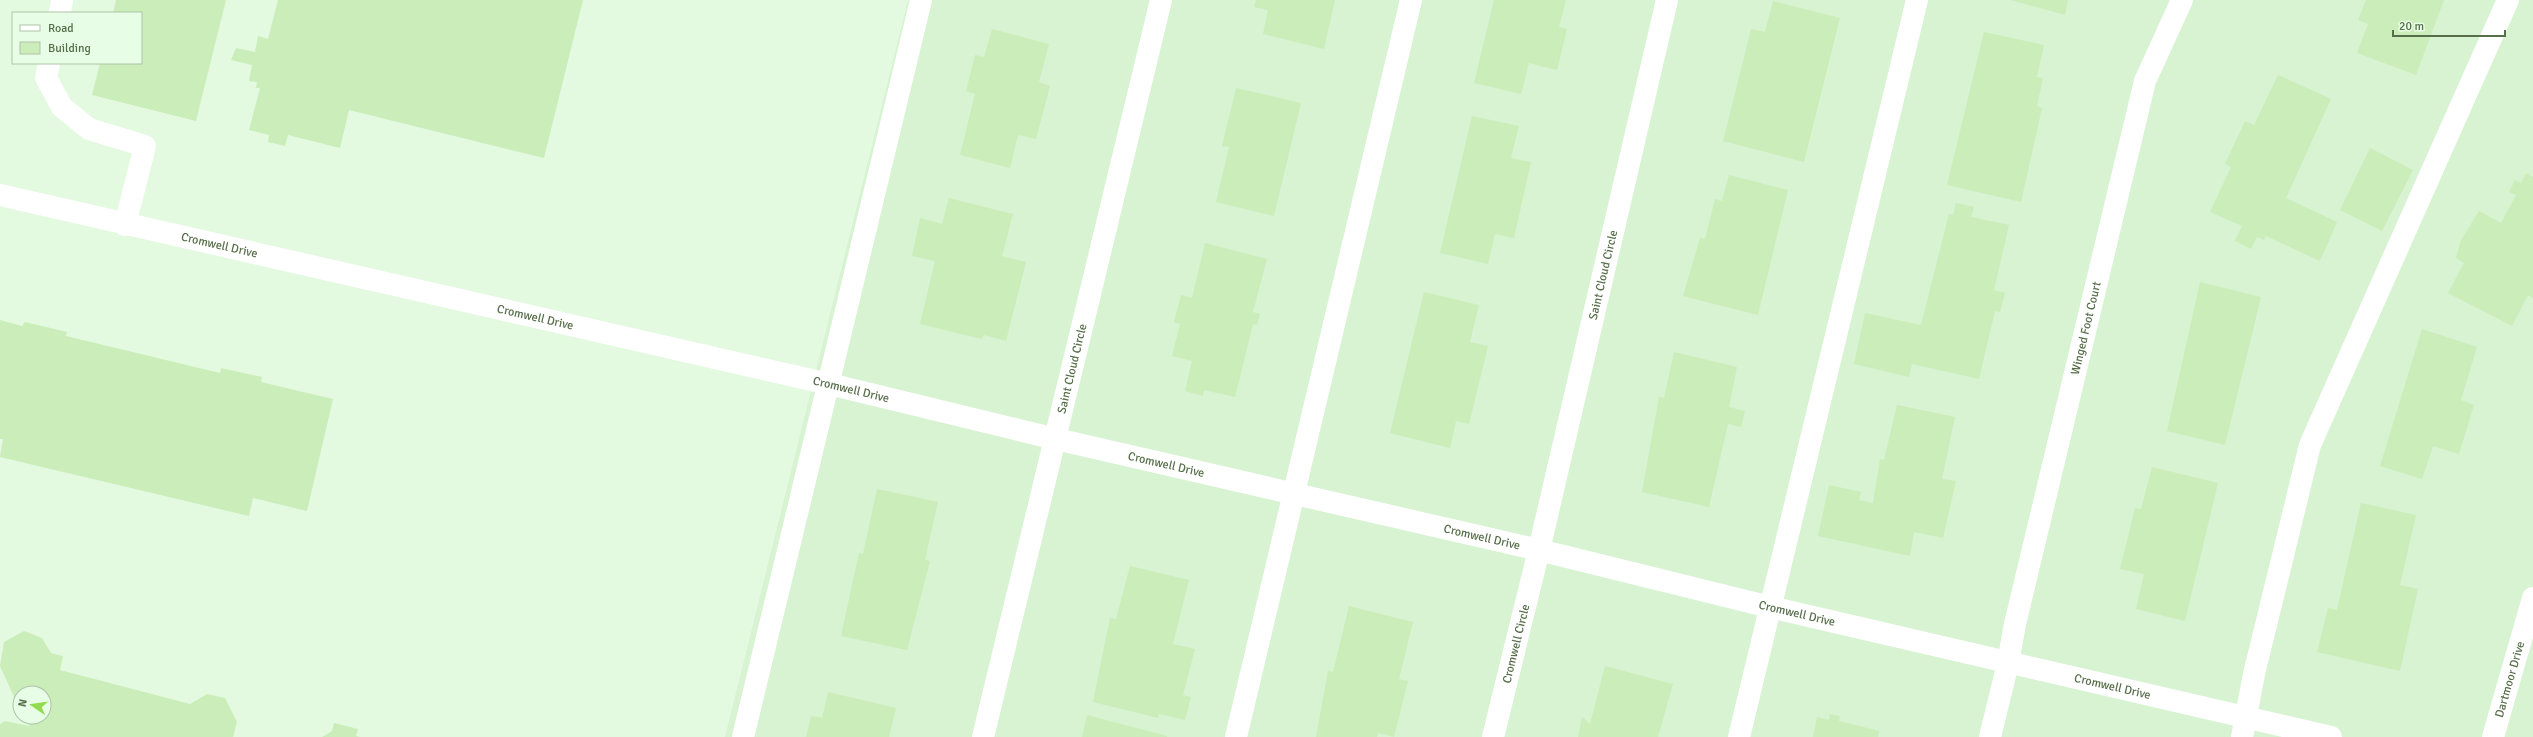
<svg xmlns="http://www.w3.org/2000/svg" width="2533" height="737" font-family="Signika,sans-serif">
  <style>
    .residential { fill: #d7f3d2 }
    .building { fill: #caedba }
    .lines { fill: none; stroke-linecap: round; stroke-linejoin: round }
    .minor { stroke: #fff; stroke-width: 22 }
    .labels { text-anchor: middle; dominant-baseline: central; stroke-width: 4; stroke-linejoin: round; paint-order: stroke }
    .street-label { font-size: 12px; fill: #576e4a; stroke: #e8fde5 }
  </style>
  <rect width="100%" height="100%" fill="#e3fae0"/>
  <path class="residential" d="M 908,0 L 2533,0 L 2533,737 L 725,737 Z"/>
  <path class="building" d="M 116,0 L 226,0 L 196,121 L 92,95 L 100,63 L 141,63 L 141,13 L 113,13 Z
    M 278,0 L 583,0 L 544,158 L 349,110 L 340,148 L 288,135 L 285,146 L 268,142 L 269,135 L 249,130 L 260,88 L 256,88 L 257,82 L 249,81 L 252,65 L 231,60 L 236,48 L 255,52 L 258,36 L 268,39 Z
    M 1256,0 L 1335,0 L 1324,49 L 1263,34 L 1268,10 L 1254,7 Z
    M 1494,0 L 1566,0 L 1559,27 L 1567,29 L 1557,70 L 1529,63 L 1521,94 L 1474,83 Z
    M 2011,0 L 2068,0 L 2065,15 Z
    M 2366,0 L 2444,0 L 2416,75 L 2357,53 L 2368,24 L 2358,20 Z
    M 1773,1 L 1840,18 L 1804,162 L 1723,141 L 1751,29 L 1765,32 Z
    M 992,29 L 1049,44 L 1039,82 L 1050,86 L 1036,139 L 1018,135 L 1010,168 L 960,155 L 975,94 L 966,91 L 975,55 L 984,57 Z
    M 1984,32 L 2044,45 L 2037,77 L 2043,78 L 2037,106 L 2042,108 L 2021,202 L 1947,185 Z
    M 2278,75 L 2331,99 L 2286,198 L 2337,222 L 2320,261 L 2266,236 L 2264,240 L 2257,237 L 2251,249 L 2235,241 L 2242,226 L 2210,212 L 2231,167 L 2225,164 L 2245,121 L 2254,125 Z
    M 1236,88 L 1301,103 L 1274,216 L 1216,202 L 1229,147 L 1222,146 Z
    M 1472,116 L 1519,126 L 1511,158 L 1531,162 L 1514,238 L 1495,234 L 1488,264 L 1440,253 Z
    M 2370,148 L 2413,170 L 2382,231 L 2340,210 Z
    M 2526,173 L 2533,177 L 2533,298 L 2528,295 L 2512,326 L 2448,293 L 2464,263 L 2456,258 L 2461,240 L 2479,211 L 2501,223 L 2516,195 L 2509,192 L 2515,180 L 2521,183 Z
    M 1729,175 L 1788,190 L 1758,315 L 1683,296 L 1700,238 L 1705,239 L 1715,199 L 1722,201 Z
    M 949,198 L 1013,214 L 1002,256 L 1026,262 L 1006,341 L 984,335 L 982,339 L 920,324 L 935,261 L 912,256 L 920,218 L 942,224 Z
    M 1956,203 L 1974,207 L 1971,217 L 2009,225 L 1994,290 L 2005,293 L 2000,312 L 1995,311 L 1979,379 L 1912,364 L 1909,377 L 1854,364 L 1865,313 L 1921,325 L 1949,214 L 1953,215 Z
    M 1205,243 L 1267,259 L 1253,312 L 1260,314 L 1257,325 L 1253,324 L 1235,397 L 1204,390 L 1203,396 L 1185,391 L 1192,361 L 1172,356 L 1180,324 L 1174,322 L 1181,295 L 1192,298 Z
    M 2200,282 L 2261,297 L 2225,445 L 2167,431 Z
    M 1424,292 L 1479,305 L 1470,342 L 1488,346 L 1469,424 L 1456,421 L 1450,448 L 1390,433 Z
    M 0,320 L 22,326 L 25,322 L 67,332 L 66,336 L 220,373 L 221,368 L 262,377 L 261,382 L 333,399 L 307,511 L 253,498 L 249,516 L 0,457 L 3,439 L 0,439 Z
    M 2422,329 L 2477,347 L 2461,400 L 2474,405 L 2459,454 L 2433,446 L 2422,479 L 2380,466 Z
    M 1674,352 L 1737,367 L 1729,407 L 1745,411 L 1741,427 L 1728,424 L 1709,507 L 1642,492 L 1659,397 L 1664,398 Z
    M 1897,405 L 1955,417 L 1942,479 L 1956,481 L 1943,538 L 1914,532 L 1910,556 L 1818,536 L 1829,485 L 1861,492 L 1859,500 L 1873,503 L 1880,459 L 1884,460 Z
    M 2152,467 L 2218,483 L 2185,621 L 2136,609 L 2144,574 L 2120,569 L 2135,508 L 2141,509 Z
    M 877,489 L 938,502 L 925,560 L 930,561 L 907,650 L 841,636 L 859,553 L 863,554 Z
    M 2361,503 L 2416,515 L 2400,585 L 2418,589 L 2400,671 L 2317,652 L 2328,608 L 2337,610 Z
    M 1130,566 L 1189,580 L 1173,644 L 1195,649 L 1183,695 L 1191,697 L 1185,720 L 1159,714 L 1158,718 L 1093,702 L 1110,618 L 1116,619 Z
    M 1349,606 L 1413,622 L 1399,679 L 1408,681 L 1394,737 L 1378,733 L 1377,737 L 1316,737 L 1328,671 L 1333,672 Z
    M 24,631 L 42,638 L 51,653 L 63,656 L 60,670 L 190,704 L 207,694 L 225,698 L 237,722 L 233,737 L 0,737 L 0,724 L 5,721 L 29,726 L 31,717 L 44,717 L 44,693 L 20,693 L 20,702 L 15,699 L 0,666 L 4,642 Z
    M 1605,666 L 1673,684 L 1658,737 L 1578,737 L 1582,717 L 1590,724 Z
    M 828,692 L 896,708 L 889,737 L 806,737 L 811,716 L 822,718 Z
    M 1830,714 L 1840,716 L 1839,721 L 1879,731 L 1878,737 L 1813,737 L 1817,717 L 1829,720 Z
    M 1087,715 L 1167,736 L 1167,737 L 1082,737 Z
    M 334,723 L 358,729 L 356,736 L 360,737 L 322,737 L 332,731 Z"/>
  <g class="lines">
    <g class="minor">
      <path d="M 60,13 L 62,0"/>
      <path d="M 49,63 L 46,78 L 62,107 L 89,129 L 145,146 L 125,225"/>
      <path id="s1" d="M 0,195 L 829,384 L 1056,439 L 1539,550 L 1770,607 L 2331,737"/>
      <path d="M 743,737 L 921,0"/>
      <path id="s2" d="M 983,737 L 1161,0"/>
      <path d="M 1236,737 L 1411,0"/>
      <path id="s3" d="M 1493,737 L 1539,550 L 1667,0"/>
      <path d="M 1739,737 L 1917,0"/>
      <path id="s4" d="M 1990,737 L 2008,663 L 2015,624 L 2145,81 L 2182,0"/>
      <path d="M 2242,737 L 2254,674 L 2310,445 L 2508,0"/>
      <path id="s5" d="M 2493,737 L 2533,598"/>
    </g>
  </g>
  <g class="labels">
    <g class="street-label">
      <text stroke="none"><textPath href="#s1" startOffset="225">Cromwell Drive</textPath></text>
      <text stroke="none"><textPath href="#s3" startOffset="475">Saint Cloud Circle</textPath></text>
      <text stroke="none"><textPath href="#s1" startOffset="549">Cromwell Drive</textPath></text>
      <text stroke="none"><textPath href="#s4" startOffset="420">Winged Foot Court</textPath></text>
      <text stroke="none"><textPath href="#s2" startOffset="379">Saint Cloud Circle</textPath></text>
      <text stroke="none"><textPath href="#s1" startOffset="873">Cromwell Drive</textPath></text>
      <text stroke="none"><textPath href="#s1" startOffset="1197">Cromwell Drive</textPath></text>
      <text stroke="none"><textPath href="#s1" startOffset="1521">Cromwell Drive</textPath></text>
      <text stroke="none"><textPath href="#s1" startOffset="1845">Cromwell Drive</textPath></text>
      <text stroke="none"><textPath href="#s3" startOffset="96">Cromwell Circle</textPath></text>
      <text stroke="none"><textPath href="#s5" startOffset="60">Dartmoor Drive</textPath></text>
      <text stroke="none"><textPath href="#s1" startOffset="2169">Cromwell Drive</textPath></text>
    </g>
  </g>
  <rect x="12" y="12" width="130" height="52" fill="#e8fde5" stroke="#aec4a7"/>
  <rect x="20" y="25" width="20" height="6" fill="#ffffff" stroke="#aec4a7"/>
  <text x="48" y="32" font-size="12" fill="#576e4a">Road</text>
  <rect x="20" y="42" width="20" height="12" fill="#caedba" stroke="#aec4a7"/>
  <text x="48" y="52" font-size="12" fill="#576e4a">Building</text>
  <g transform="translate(32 705) rotate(283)"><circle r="19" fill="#e8fde5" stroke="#aec4a7"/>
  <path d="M0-3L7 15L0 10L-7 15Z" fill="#93db4e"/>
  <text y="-6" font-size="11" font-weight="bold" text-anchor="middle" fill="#576e4a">N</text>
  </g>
  <path d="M2393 30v6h112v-6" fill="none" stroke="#576e4a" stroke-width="2"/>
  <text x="2399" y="30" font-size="12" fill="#576e4a" stroke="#e8fde5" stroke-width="3" paint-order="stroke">20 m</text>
</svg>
